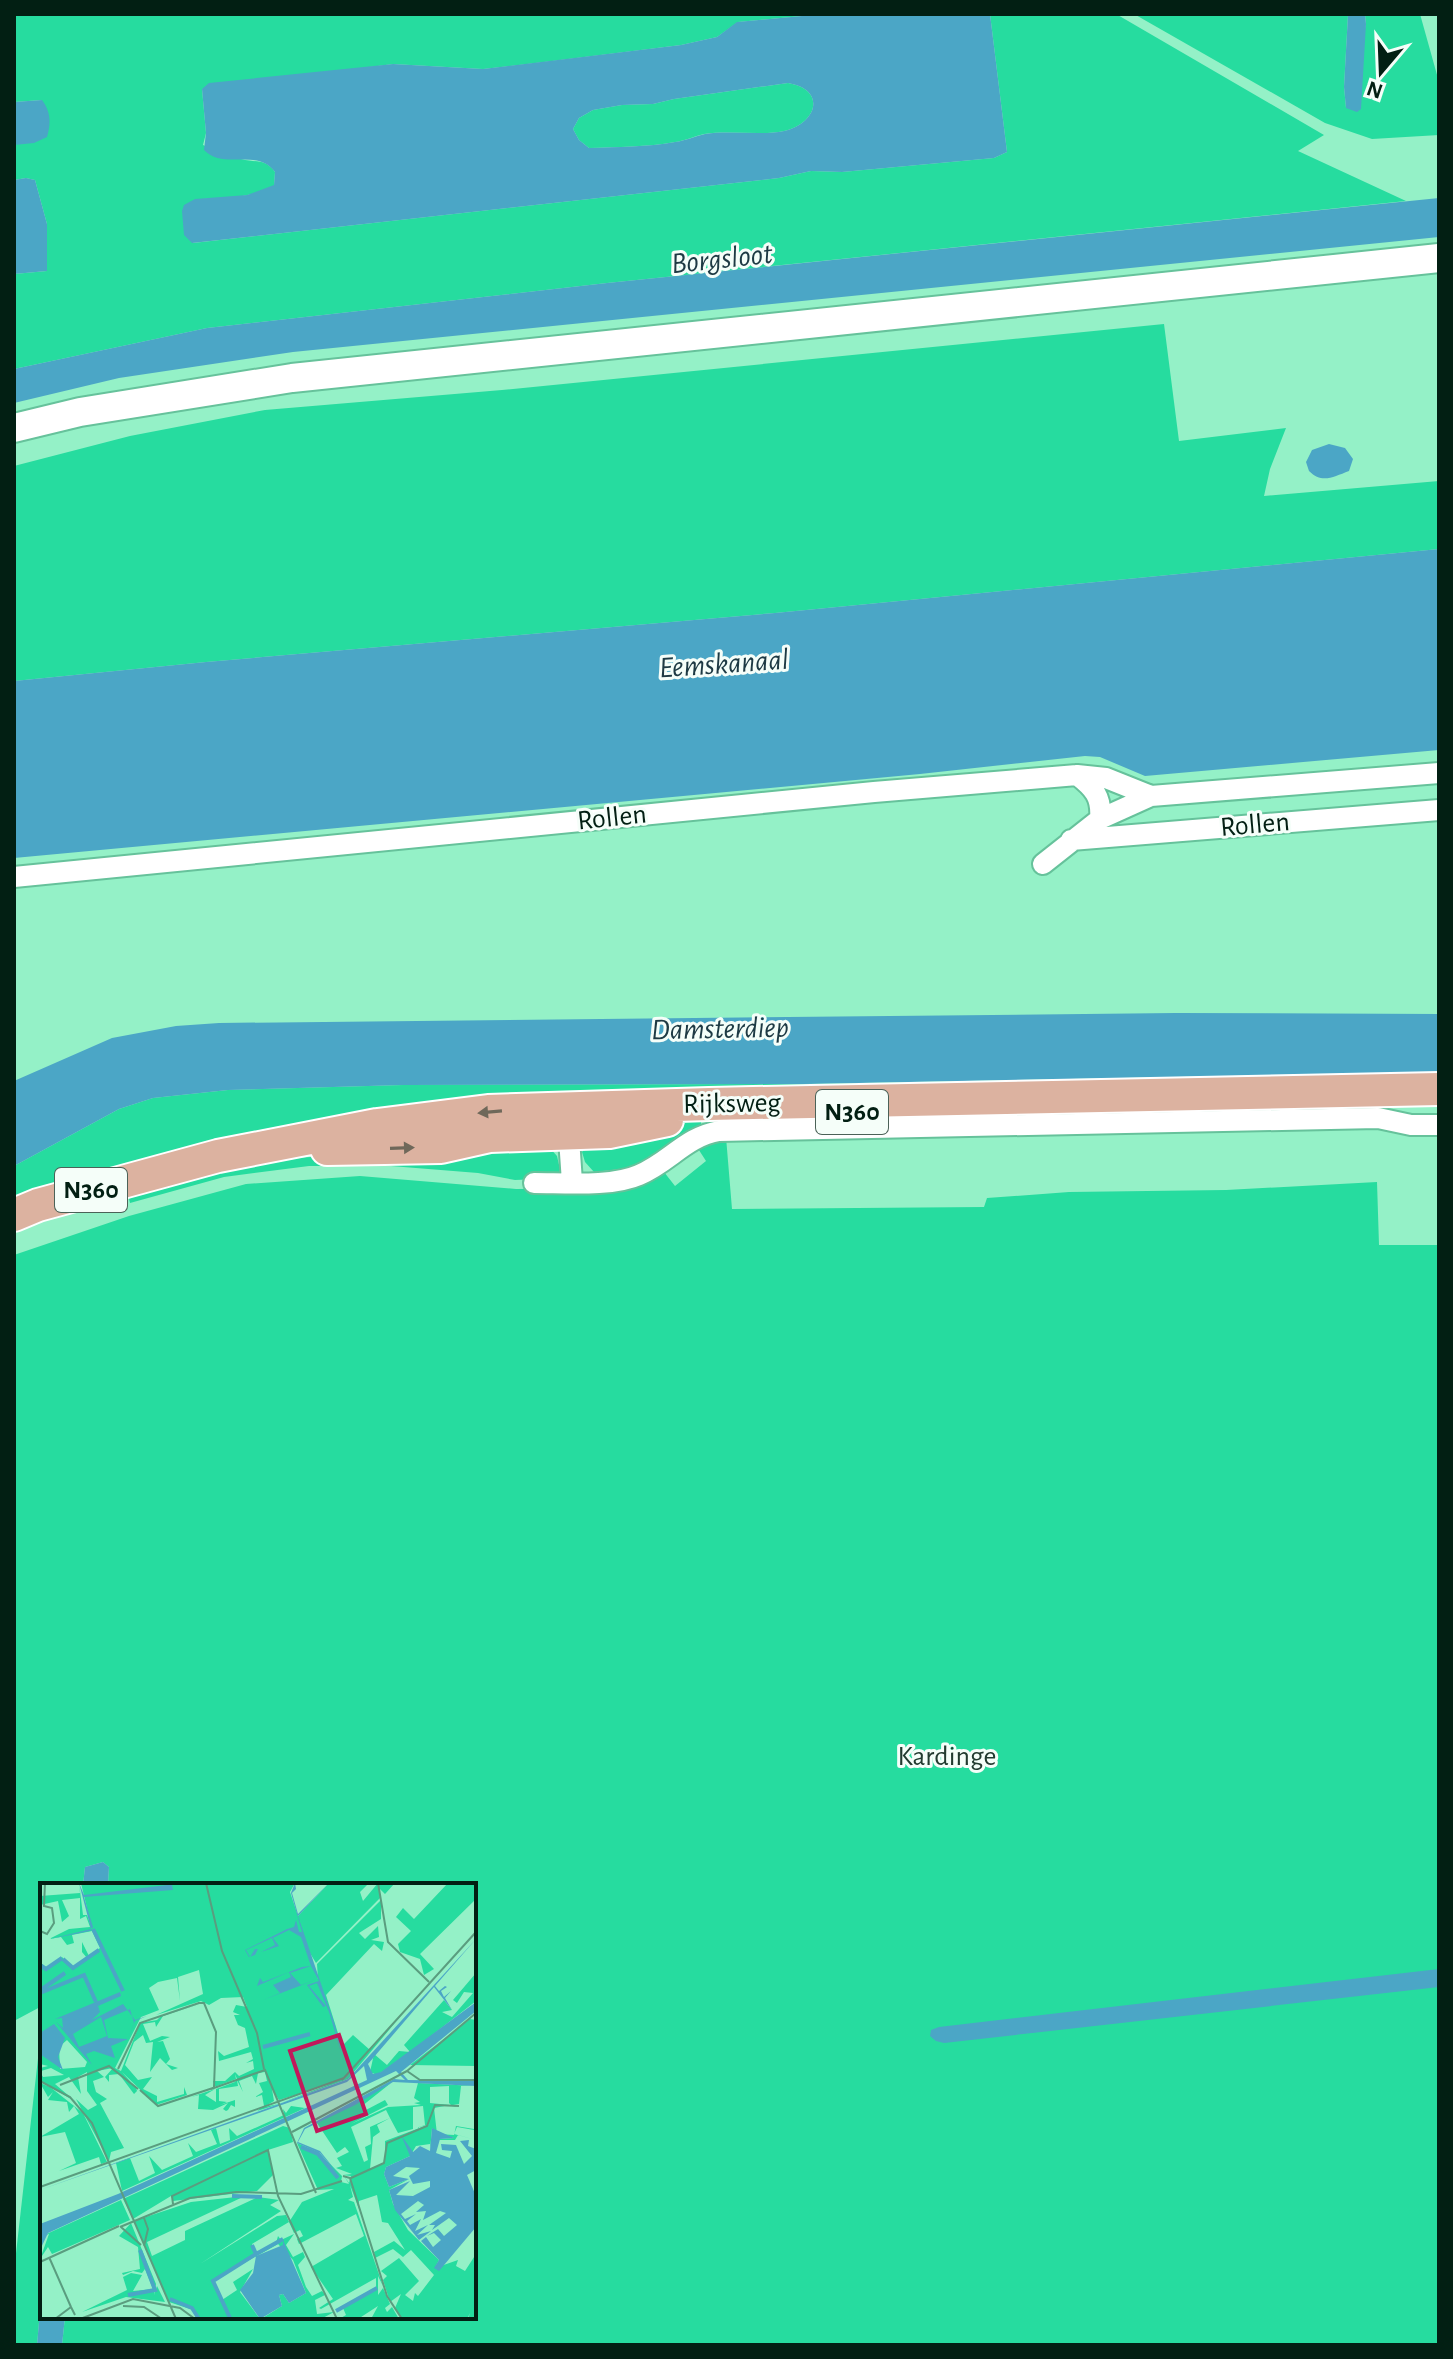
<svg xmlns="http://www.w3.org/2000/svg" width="1453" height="2359" font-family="'Alegreya Sans',sans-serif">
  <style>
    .green { fill: #26dc9f }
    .water { fill: #4ba6c6; fill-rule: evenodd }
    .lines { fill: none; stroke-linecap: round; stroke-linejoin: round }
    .street-casing { stroke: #66c29b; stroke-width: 24 }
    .secondary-casing { stroke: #66c29b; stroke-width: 32 }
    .primary-casing { stroke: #fff; stroke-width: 36 }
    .street { stroke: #fff; stroke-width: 20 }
    .secondary { stroke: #fff; stroke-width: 28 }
    .primary { stroke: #dcb2a0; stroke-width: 32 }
    .oneway { fill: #6f685a }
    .labels { text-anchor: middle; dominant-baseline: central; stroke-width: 6; stroke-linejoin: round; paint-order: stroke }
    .shield { fill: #f5fef9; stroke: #4b6258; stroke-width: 2 }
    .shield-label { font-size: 26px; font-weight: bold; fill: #021f13 }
    .street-label { font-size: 28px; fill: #021f13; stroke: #f5fef9 }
    .park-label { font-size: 28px; fill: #223b30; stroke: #f5fef9 }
    .water-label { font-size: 30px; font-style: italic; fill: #1e3a44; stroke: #f5fef9 }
    .inset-river { fill: none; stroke: #4ba6c6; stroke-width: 4 }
    .inset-road { fill: none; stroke: #5a9d7f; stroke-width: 2 }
    .view { fill: #c2185b; fill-opacity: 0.15; stroke: #c2185b; stroke-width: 4 }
    .inset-edge { fill: none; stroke: #021f13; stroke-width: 4 }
  </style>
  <rect width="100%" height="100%" fill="#94f1c7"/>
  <path class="green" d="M 14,14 L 823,14 L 738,22 L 717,37 L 681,45 L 544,62 L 483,69 L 393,64 L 202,89 L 206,133 L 203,145 C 215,150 228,156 241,159 C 256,163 265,158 275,172 L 274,186 C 251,198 221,199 195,199 L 193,243 L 779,178 L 811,171 L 842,172 L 994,158 L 1007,152 L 990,14 L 1116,14 L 1324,135 L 1298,151 L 1406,201 L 607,283 L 207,328 L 14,369 L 14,274 L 47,271 L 47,224 L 35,180 L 26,178 L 14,180 L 14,145 L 42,100 L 14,102 Z
    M 1134,14 L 1348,14 L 1344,87 L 1346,108 L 1366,24 L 1365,14 L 1420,14 L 1439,82 L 1439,135 L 1372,139 L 1325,123 Z
    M 788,83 C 828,90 816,124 784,131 C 759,136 730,130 704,134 C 694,136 685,141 675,142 C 647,147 617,147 589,148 L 579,140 L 573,129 L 579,118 L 593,110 L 622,105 L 653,104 L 674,99 Z
    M 1164,324 L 1179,441 L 1286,428 L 1270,469 L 1264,496 L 1439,481 L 1439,549 L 775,613 L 206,662 L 14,681 L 14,466 L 130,436 L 265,410 L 502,390 Z
    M 1439,1072 L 1439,1084 L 615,1100 L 14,1200 L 14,1166 L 119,1109 L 153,1098 L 228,1090 L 403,1085 L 804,1084 Z
    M 687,1121 L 701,1121 L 701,1126 L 679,1135 L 648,1160 L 630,1168 L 594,1172 L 585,1162 L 582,1152 L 587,1145 Z
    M 726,1137 L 732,1209 L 984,1207 L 987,1198 L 1069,1192 L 1226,1190 L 1377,1182 L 1379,1245 L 1439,1245 L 1439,2345 L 62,2345 L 65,2317 L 474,2317 L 474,1885 L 108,1885 L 109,1867 L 103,1862 L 85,1867 L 83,1885 L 42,1885 L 42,2006 L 14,2021 L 14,1255 L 129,1216 L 246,1184 L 360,1176 L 516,1189 L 630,1188 L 664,1172 L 675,1186 L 706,1161 L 697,1147 Z
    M 548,1146 L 557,1156 L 562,1178 L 515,1180 L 478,1173 L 391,1166 L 309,1166 L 224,1177 L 130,1203 L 129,1199 L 134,1191 L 213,1170 L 290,1158 Z
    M 42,2023 L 42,2288 L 37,2345 L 14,2345 L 14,2271 Z"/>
  <path class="water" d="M 823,14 L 990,14 L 1007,152 L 994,158 L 842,172 L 811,171 L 779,178 L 192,243 L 184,235 L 182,211 L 184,205 L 195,199 L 247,195 L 274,185 L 275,172 C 257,147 224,171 204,150 L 206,133 L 202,89 L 209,83 L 393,64 L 483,69 L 681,45 L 717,37 L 737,22 ZM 788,83 C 828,90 816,124 784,131 C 759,136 731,130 705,134 C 695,136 685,141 675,142 C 647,147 617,147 589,148 L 579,140 L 573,129 L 579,118 L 593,110 L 622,105 L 653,104 L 674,99 Z
    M 1348,14 L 1365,14 L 1366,24 L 1361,109 L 1357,112 L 1346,108 L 1344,87 Z
    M 42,100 C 51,112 51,123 47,137 L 34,143 L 14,145 L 14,102 Z
    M 26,178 L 35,180 L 47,224 L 47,271 L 14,274 L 14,180 Z
    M 1439,198 L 1439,237 L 293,352 L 119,378 L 14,403 L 14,369 L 207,328 L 607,283 Z
    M 1329,444 L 1345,448 L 1353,459 L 1349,471 C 1333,477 1322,484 1309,471 L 1306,462 L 1312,450 Z
    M 1439,549 L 1439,750 L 1145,776 L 1100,757 L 1085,756 L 920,774 L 14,858 L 14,681 L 206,662 L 775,613 Z
    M 1176,1013 L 1439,1014 L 1439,1072 L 804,1084 L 403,1085 L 228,1090 L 153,1098 L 119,1109 L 14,1166 L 14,1081 L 112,1038 L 176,1026 L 219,1023 Z
    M 103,1862 L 109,1867 L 108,1885 L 83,1885 L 85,1867 Z
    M 1439,1969 L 1439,1987 L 944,2043 L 936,2041 L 930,2036 L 931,2030 L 939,2027 Z
    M 42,2288 L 42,2317 L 65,2317 L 62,2345 L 37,2345 Z"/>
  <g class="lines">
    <defs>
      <path id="street" d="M 1077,775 C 1094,788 1102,797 1100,819
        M 1071,840 L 1439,810
        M 1043,864 L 1100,819 L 1151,796
        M 14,877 L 874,792 L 1077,775 L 1106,778 L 1151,796 L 1439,773
        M 568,1124 L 572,1182
        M 534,1183 C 565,1183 612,1187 639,1175 C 670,1162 685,1137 719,1131 L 1378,1118 L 1411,1125 L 1439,1125"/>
      <path id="secondary" d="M 14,428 L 80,412 L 292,378 L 1439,258"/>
      <path id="primary" d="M 327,1149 L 441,1147 L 490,1136 L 609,1132 L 667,1120
        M 14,1215 L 38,1205 L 218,1156 L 377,1125 L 488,1111 L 709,1104 L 1439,1089"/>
    </defs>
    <use href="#street" class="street-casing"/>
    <use href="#secondary" class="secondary-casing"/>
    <use href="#primary" class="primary-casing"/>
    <use href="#street" class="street"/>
    <use href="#secondary" class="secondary"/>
    <use href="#primary" class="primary"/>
  </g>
  <defs><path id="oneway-solid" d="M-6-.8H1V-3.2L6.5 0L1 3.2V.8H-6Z" transform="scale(2)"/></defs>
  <g class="oneway">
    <use href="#oneway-solid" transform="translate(490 1112) rotate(175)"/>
    <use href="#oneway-solid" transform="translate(402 1148) rotate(-2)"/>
  </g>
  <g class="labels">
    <g class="shield">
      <rect x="816" y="1090" width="72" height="44" rx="6"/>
      <rect x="55" y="1168" width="72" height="44" rx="6"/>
    </g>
    <g class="shield-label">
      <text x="852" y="1112">N360</text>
      <text x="91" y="1190">N360</text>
    </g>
    <g class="street-label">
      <text transform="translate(612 818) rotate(-6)">Rollen</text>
      <text transform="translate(1255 825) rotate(-5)">Rollen</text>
      <text transform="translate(732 1104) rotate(-1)">Rijksweg</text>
    </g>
    <g class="park-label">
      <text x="947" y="1757">Kardinge</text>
    </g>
    <g class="water-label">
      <text transform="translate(722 259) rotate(-6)">Borgsloot</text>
      <text transform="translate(724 664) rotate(-4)">Eemskanaal</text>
      <text transform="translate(720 1029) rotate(-1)">Damsterdiep</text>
    </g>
  </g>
  <g transform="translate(40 1883)">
    <rect width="436" height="436" fill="#94f1c7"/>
    <path d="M 39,0 L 43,32 L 47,32 L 52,46 L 41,0 L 255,0 L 250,9 L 258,33 L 289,0 L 329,0 L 320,9 L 323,18 L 338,0 L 355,0 L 345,11 L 339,5 L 340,15 L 276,80 L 268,67 L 278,96 L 277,81 L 341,17 L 341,36 L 319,50 L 325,56 L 338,43 L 339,54 L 331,57 L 344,59 L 342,68 L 334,61 L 286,112 L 302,163 L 313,152 L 330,167 L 364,129 L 308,196 L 241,220 L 290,201 L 239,217 L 232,206 L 234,218 L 224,224 L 239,221 L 217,228 L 224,223 L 222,212 L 215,214 L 223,209 L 219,200 L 227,198 L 225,189 L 218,190 L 216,201 L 212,193 L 199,198 L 203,209 L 197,197 L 198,203 L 179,206 L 179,218 L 187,219 L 180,222 L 195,217 L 195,224 L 191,222 L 188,227 L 186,228 L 183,226 L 188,220 L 173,227 L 158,226 L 159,212 L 151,214 L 175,206 L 165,212 L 176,219 L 176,206 L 195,199 L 197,196 L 195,191 L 196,196 L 177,203 L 175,203 L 173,198 L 185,198 L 195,189 L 199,193 L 214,186 L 213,178 L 206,180 L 213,176 L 211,169 L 179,178 L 178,168 L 184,173 L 209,164 L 205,145 L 198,142 L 194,132 L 200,132 L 193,129 L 196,122 L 207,124 L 203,114 L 181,115 L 169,122 L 161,118 L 116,132 L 163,111 L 159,87 L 138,94 L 140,118 L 137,95 L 118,99 L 109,105 L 119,127 L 101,134 L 75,185 L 81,188 L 100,140 L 117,137 L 121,133 L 162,120 L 123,133 L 116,144 L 115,139 L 103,141 L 110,158 L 122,153 L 130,154 L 117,159 L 123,158 L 130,176 L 126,181 L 138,185 L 132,187 L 120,175 L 110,189 L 113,159 L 106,160 L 103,152 L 94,159 L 85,182 L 98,197 L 112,194 L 103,206 L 117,213 L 117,219 L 144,211 L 144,204 L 147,212 L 116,222 L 82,189 L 96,205 L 97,208 L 94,211 L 79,191 L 69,192 L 69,199 L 65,194 L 73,185 L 57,188 L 64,194 L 53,198 L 56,209 L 67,216 L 60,220 L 84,265 L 71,269 L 69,278 L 36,216 L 48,227 L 57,222 L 47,208 L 47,189 L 38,194 L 41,211 L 29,194 L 15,201 L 36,219 L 0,198 L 0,189 L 3,194 L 24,192 L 11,185 L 1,188 L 0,185 L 8,183 L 0,181 L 0,79 L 7,85 L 22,74 L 33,85 L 47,75 L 42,69 L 42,59 L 49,73 L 60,65 L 52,48 L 32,52 L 34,60 L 27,62 L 21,54 L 9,56 L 29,46 L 50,44 L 46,33 L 40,36 L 40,15 L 22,17 L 29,33 L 22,39 L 18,18 L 0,22 L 0,13 L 40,10 ZM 27,157 L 47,179 L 45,184 L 20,186 L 19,164 ZM 408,0 L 436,0 L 436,16 L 380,71 L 394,86 L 384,92 L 380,76 L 360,69 L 358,61 L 371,48 L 356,34 L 363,25 L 374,36 ZM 436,90 L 436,118 L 360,177 L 337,192 L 330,189 L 334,171 L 347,182 L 359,168 L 370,169 L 364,162 L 404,117 L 412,127 L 402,129 L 412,134 L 433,110 L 424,109 L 417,120 L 413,117 ZM 430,136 L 436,137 L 436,183 L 370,182 ZM 0,200 L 10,204 L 43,230 L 67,279 L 61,281 L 59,274 L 19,288 L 36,280 L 25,249 L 0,254 L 39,231 L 34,223 L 29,229 L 27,219 L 8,217 L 13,209 L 8,214 ZM 351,200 L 322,223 L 324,228 L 345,217 L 348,222 L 311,241 L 348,224 L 381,222 L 374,220 L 380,219 L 374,215 L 378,200 L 436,203 L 421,203 L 419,221 L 413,222 L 417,224 L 412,223 L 409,220 L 409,203 L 390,204 L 390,220 L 410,222 L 394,225 L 397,251 L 414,252 L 416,243 L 434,246 L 436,239 L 434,247 L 417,244 L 414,251 L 436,257 L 418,252 L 415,257 L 399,257 L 398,266 L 399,256 L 414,255 L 397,252 L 392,245 L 390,268 L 390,261 L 376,263 L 370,273 L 346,284 L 344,291 L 349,304 L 369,296 L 349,307 L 353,321 L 368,347 L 399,377 L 395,385 L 418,377 L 416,383 L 425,388 L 436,371 L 436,436 L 428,436 L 430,430 L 427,436 L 362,436 L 355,425 L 361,411 L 350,419 L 343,397 L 347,393 L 341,388 L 359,375 L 379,398 L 365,412 L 373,418 L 375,410 L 378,413 L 394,392 L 371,367 L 363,374 L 353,366 L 335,375 L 334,369 L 354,358 L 365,367 L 348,340 L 342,339 L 337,312 L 319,318 L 319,326 L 310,302 L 313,314 L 308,317 L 314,319 L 343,403 L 338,393 L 338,412 L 343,405 L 350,421 L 345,425 L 347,429 L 352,424 L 359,436 L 331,436 L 338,423 L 318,436 L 299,436 L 306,432 L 303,425 L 336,406 L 336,395 L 281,426 L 279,425 L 293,416 L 271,384 L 324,353 L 316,331 L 259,361 L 257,356 L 263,353 L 260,347 L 254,350 L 249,339 L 212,361 L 216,372 L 236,360 L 238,353 L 241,357 L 254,351 L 246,362 L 253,374 L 263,369 L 265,374 L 258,382 L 266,404 L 272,413 L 282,408 L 285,412 L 275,417 L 277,431 L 294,429 L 281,436 L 221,436 L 242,423 L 239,412 L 243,411 L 249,420 L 266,410 L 253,377 L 238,361 L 172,398 L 182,417 L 197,407 L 193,399 L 213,386 L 200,409 L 220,436 L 157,436 L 153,427 L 129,419 L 94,338 L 151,319 L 205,313 L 107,359 L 112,373 L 145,357 L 145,348 L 218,314 L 239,317 L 230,322 L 241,328 L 160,381 L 237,333 L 246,332 L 249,339 L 262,319 L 294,306 L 278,307 L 257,260 L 278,269 L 302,293 L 301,299 L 309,301 L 304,293 L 309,300 L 311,293 L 303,292 L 312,291 L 296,285 L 302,283 L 297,275 L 309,269 L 305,264 L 297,270 L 277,240 ZM 383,223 L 385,242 L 376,245 L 390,241 L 345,258 L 345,280 L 330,286 L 333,254 L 340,249 L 337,242 L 350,235 L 358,250 L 373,246 L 373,224 ZM 346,227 L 350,235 L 330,244 L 331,261 L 325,264 L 328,277 L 324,279 L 311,244 ZM 251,223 L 265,225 L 82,308 L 76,280 L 90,275 L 99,298 L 115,290 L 109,273 L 122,287 L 153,273 L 148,260 L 156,269 L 177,261 L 171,247 L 176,245 L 180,261 L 190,257 L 189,245 L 197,253 L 244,232 L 243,226 L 246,230 ZM 243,243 L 250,245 L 253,259 L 228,267 L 233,292 L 217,308 L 133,318 L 131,313 L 93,336 L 83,316 ZM 81,317 L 90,337 L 12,371 L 8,364 L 0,376 L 9,351 L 0,354 ZM 91,340 L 116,401 L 114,412 L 117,403 L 125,419 L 86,414 L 42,429 L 87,407 L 83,394 L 91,390 L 102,392 L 93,408 L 113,406 L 105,386 L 102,390 L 93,388 L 83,392 L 82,390 L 100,386 L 98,364 L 79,353 Z" fill="#26dc9f" fill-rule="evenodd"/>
    <path d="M 39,0 L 44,12 L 144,0 L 132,2 L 133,7 L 44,14 L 53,44 L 50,48 L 10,56 L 51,46 ZM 255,0 L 256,6 L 252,10 L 258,31 L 289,0 L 258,33 L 295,142 L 301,169 L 289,129 L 277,100 L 269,103 L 286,123 L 283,124 L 267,102 L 279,98 L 271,83 L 250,90 L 261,102 L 275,97 L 223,117 L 240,110 L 233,102 L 251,94 L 249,89 L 217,103 L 220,95 L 223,99 L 262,84 L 271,83 L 261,54 L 249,47 L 233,55 L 239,63 L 221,69 L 235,62 L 232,55 L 206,67 L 210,74 L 215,66 L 218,66 L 215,72 L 209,74 L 205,67 L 247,46 L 212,56 L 254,44 L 256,37 L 259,49 L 262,49 L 251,10 ZM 436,56 L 395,103 L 399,108 L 405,103 L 407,104 L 401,108 L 404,114 L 411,108 L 405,115 L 412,127 L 394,104 L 328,181 L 333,191 L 341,189 L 436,119 L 436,128 L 361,189 L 368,197 L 436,198 L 436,203 L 353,199 L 315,222 L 265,246 L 258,259 L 280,268 L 300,293 L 280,270 L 257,260 L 264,245 L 354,196 L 365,197 L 356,188 L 8,350 L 0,367 L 0,341 L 78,311 L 327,197 L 324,183 L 307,199 L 0,307 L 308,196 ZM 80,109 L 81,113 L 58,123 L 60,129 L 52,137 L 83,121 L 95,137 L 107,133 L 95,138 L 88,156 L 71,163 L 75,175 L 54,168 L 46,171 L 52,182 L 16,139 L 23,145 L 22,135 L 15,136 ZM 90,126 L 94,140 L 88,156 L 68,155 L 64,137 ZM 61,134 L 67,153 L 39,164 L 33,151 ZM 14,141 L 25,155 L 18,174 L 23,187 L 0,171 L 0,150 ZM 392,245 L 414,255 L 400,256 L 396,270 L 410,275 L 412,268 L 402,267 L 401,261 L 416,262 L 424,281 L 432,273 L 420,258 L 429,257 L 428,263 L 436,266 L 436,287 L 427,292 L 436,313 L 436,344 L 399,388 L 394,385 L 399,377 L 381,358 L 386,354 L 393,364 L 401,357 L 394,350 L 387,353 L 398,346 L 404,353 L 417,342 L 409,335 L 392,347 L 395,342 L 389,342 L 406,330 L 400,328 L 383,337 L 386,328 L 376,329 L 384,322 L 378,318 L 361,331 L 365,336 L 376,331 L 367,338 L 370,342 L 381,336 L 375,348 L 388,342 L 377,352 L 391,348 L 379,357 L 355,327 L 349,307 L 370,298 L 356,312 L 373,313 L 390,304 L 390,298 L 373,301 L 369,293 L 380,285 L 366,284 L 353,293 L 369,296 L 349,304 L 344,291 L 346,284 L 370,273 L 361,252 L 373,269 L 380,263 L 390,268 ZM 243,357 L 266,410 L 249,420 L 243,411 L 239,412 L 242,423 L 220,436 L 200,407 L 213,390 L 216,373 L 243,362 Z" fill="#4ba6c6" fill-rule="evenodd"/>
    <path class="inset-river" d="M 53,46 L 83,108M 23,76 L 33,85 L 59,67M 0,82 L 6,86 L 22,75M 2,106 L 25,90M 0,110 L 44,92 L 56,119M 223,164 L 270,151M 261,264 L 278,271 L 298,295M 192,313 L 222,314M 216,371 L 243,356M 88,412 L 115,407 L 100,367M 130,416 L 152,425 L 159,436M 296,428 L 337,405M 190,435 L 173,398 L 216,371 L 212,362"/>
    <path class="inset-road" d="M 166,0 L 182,68 L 217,150 L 224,186M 338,0 L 348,59 L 389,99M 0,48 L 7,51 L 14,40 L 12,25 L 4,23 L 5,0M 158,120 L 164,120 L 176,149 L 174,204M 78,186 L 100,140 L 159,120M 367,188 L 436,130M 367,188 L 380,197 L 436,197M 302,197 L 436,49M 0,198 L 30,214 L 52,240 L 136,436M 20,202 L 69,183 L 98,206M 171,206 L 225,187 L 276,310M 100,207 L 118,223 L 173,205M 252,249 L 367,188M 303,293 L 310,295 L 347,413 L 362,436M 311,295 L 344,280 L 347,260 L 387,243 L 395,222 L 419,223M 0,304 L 304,195M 133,321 L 132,313 L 228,267 L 238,313 L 297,436M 104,335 L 108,346 L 104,363M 80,344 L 150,315 L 196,309 L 261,311 L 302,298M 81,344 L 101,362M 9,374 L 31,424M 0,379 L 79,343M 83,423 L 104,424 L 122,436M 15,436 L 31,424 L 35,432M 40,436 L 93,416 L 140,425 L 155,436"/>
    <path class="view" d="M 299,152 L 326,231 L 277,248 L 250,168 Z"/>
    <rect width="436" height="436" class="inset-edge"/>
  </g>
  <rect width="1453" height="2359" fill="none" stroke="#021f13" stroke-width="32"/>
  <g transform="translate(1381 72) rotate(199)" stroke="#f5fef9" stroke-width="6" paint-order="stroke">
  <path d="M0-6L14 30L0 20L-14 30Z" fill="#021f13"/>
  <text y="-12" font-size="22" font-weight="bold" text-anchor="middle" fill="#021f13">N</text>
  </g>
</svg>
